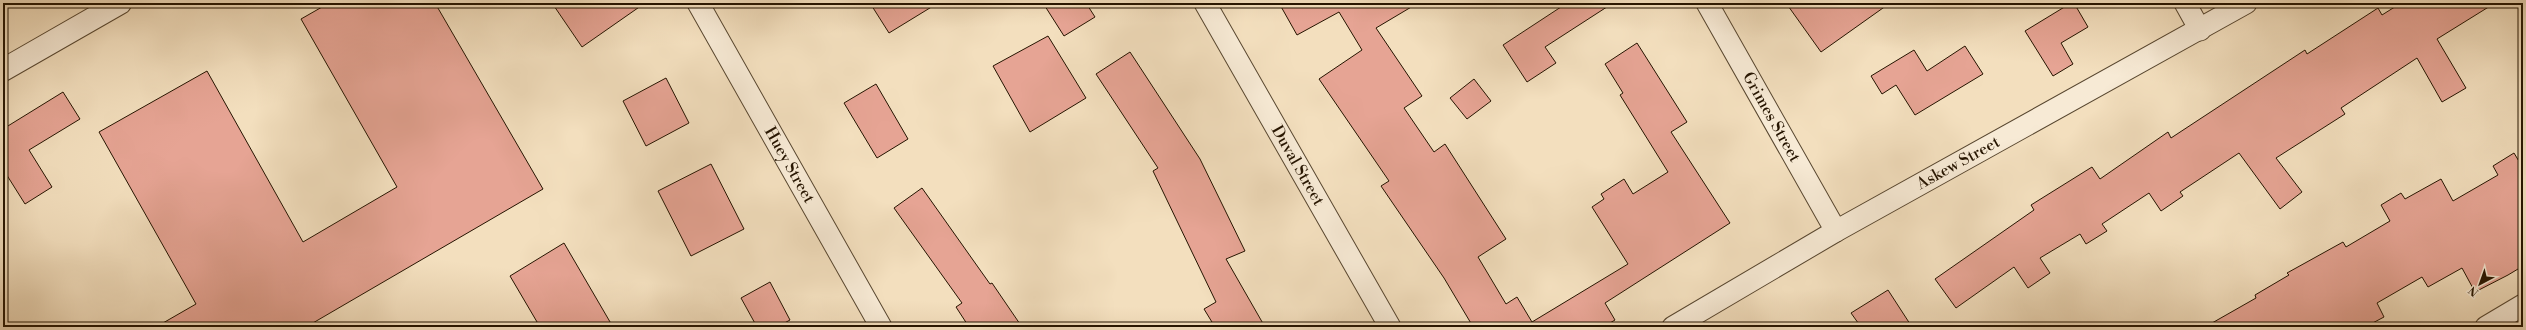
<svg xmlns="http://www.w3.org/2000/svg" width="2526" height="330" font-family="'Libre Bodoni',serif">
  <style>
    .building { fill: #e6a494; stroke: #251400 }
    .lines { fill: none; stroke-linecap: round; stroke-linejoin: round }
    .minor-casing { stroke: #584730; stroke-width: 23 }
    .tertiary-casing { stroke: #584730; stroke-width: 24 }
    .minor { stroke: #f7ead5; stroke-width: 21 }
    .tertiary { stroke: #f7ead5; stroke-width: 22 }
    .labels { text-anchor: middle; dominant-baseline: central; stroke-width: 3; stroke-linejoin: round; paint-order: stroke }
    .street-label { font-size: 16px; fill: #251400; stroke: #f7ead5 }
  </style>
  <rect width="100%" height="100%" fill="#f3dfbe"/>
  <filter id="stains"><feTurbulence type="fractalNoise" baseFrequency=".005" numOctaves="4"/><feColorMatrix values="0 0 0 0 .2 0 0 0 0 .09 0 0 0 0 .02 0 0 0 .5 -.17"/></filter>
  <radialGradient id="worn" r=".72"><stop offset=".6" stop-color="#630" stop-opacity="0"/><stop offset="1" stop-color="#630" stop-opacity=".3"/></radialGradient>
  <path class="building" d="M 329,3 L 435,3 L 543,189 L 306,327 L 156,327 L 196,304 L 99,132 L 207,71 L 303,242 L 397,187 L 301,19 Z
    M 552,3 L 645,3 L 582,47 Z
    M 870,3 L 938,3 L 889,33 Z
    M 1043,3 L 1086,3 L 1095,17 L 1064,36 Z
    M 1279,3 L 1418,3 L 1376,28 L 1422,96 L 1404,108 L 1434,152 L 1445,144 L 1506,239 L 1478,257 L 1506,304 L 1517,297 L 1532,322 L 1628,264 L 1592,207 L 1604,199 L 1601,194 L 1624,179 L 1633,194 L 1668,172 L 1620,95 L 1623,93 L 1605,64 L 1637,43 L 1687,122 L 1671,132 L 1730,223 L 1605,303 L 1615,320 L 1603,327 L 1469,327 L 1472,325 L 1444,278 L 1381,186 L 1389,181 L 1319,79 L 1362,50 L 1339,12 L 1297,35 Z
    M 1567,3 L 1613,3 L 1545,47 L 1556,63 L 1527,82 L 1503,45 Z
    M 1786,3 L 1890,3 L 1821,52 Z
    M 2071,3 L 2074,3 L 2088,27 L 2061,43 L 2073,64 L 2053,76 L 2025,31 Z
    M 2401,3 L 2495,3 L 2437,39 L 2466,88 L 2442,102 L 2417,58 L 2341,108 L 2345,114 L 2276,158 L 2302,192 L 2280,209 L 2239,153 L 2180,192 L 2183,196 L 2161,211 L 2149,193 L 2102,224 L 2107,231 L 2086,244 L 2080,234 L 2040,258 L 2050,273 L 2028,288 L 2014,267 L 1956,308 L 1935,279 L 2034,210 L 2031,205 L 2092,167 L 2100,179 L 2168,132 L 2171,138 L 2305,50 L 2307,54 L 2378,8 L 2382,15 Z
    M 1048,36 L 1086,98 L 1030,132 L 993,66 Z
    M 1965,46 L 1983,74 L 1915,115 L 1896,85 L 1882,94 L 1871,76 L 1914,50 L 1927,71 Z
    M 1130,52 L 1200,159 L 1245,251 L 1226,259 L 1265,327 L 1215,327 L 1204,309 L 1216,302 L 1153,171 L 1158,168 L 1096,74 Z
    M 666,78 L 689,123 L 646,146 L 623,101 Z
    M 1474,79 L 1491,101 L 1467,119 L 1450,98 Z
    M 876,84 L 908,139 L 877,158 L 844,103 Z
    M 63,92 L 80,119 L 29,150 L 52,187 L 25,204 L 3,169 L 3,129 Z
    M 2514,153 L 2523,168 L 2523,266 L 2508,275 L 2475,292 L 2462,268 L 2428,287 L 2422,277 L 2377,303 L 2384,317 L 2365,327 L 2205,327 L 2256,298 L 2255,295 L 2289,275 L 2287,273 L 2343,242 L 2346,247 L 2390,221 L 2381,205 L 2401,193 L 2405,199 L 2441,179 L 2453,201 L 2498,175 L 2493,166 Z
    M 711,164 L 744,229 L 691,256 L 658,191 Z
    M 922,188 L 990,284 L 992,283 L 1022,327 L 969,327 L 956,307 L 962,303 L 894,208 Z
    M 564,243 L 613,327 L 540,327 L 510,276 Z
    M 770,282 L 790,320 L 777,327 L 757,327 L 741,298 Z
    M 1888,290 L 1912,327 L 1861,327 L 1851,313 Z"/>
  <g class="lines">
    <defs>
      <g id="minor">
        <path id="s1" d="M 698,3 L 881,327"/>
        <path id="s2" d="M 1205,3 L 1390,327"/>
        <path id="s3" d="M 1707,3 L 1836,231"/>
        <path d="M 2185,3 L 2200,30"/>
        <path id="s4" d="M 1673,327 L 1836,231 L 2246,3"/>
        <path d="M 2486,327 L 2523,305"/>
      </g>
      <path id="tertiary" d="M 3,70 L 120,3"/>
    </defs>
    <use href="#minor" class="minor-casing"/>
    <use href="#tertiary" class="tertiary-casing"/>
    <use href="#minor" class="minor"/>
    <use href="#tertiary" class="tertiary"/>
  </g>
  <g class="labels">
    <g class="street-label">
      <text stroke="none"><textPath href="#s3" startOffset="131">Grimes Street</textPath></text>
      <text stroke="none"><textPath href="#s4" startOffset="329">Askew Street</textPath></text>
      <text stroke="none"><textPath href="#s1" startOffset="186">Huey Street</textPath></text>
      <text stroke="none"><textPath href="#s2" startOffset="187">Duval Street</textPath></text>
    </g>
  </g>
  <rect width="2526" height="330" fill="none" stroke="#f3dfbe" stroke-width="16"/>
  <rect x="4" y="4" width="2518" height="322" fill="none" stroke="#251400" stroke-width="2"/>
  <rect x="8" y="8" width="2510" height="314" fill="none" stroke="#251400"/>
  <g transform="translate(2480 284) rotate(221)" stroke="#f7ead5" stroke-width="3" paint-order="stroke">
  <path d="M0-3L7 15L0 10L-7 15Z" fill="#251400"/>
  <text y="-6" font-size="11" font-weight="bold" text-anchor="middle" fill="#251400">N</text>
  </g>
  <rect width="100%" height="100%" filter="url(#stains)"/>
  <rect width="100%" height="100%" fill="url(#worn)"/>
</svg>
